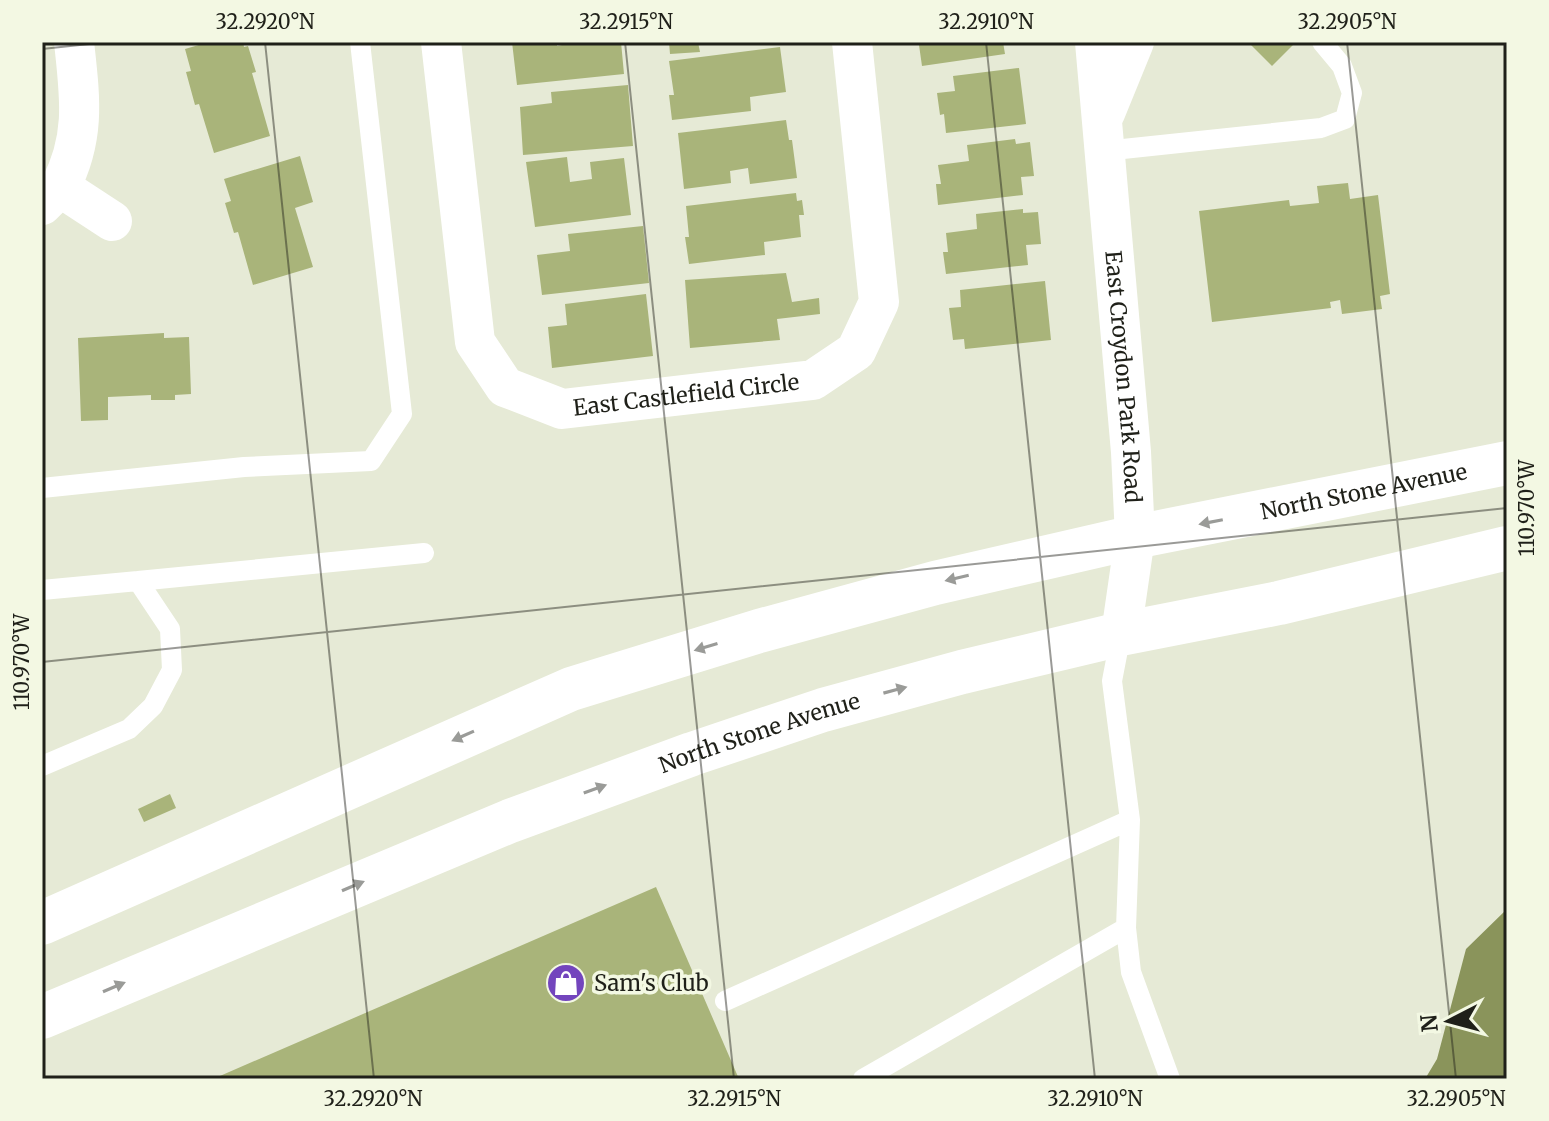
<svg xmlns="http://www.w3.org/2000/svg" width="1549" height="1121" font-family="Merriweather,serif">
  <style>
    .water { fill: #8a945b }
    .building { fill: #a9b47a }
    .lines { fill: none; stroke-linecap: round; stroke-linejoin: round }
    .lane { stroke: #fff; stroke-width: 20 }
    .street { stroke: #fff; stroke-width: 40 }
    .secondary { stroke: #fff; stroke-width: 44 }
    .oneway { fill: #9a9b98 }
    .ticks { fill: none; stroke: #1f2019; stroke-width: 2; stroke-opacity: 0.45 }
    .labels { text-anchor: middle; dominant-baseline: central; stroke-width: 7; stroke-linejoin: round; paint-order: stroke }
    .street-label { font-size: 22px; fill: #1f2019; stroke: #f3f8e3 }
    .poi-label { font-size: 22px; fill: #1f2019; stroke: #f3f8e3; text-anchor: start }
    .neatline { fill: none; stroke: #1f2019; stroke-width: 3 }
    .ticks-label { font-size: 20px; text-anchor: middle; fill: #1f2019 }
  </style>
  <rect width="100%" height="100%" fill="#e6ead6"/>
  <path class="water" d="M 1507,909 L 1507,1079 L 1425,1079 L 1437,1059 L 1466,949 Z"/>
  <path class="building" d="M 209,42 L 243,42 L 244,47 L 248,46 L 256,72 L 252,73 L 270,136 L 214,153 L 199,104 L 195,105 L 186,72 L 191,71 L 185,49 Z
    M 512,42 L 557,42 L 557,46 L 577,42 L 621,42 L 624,74 L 517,85 Z
    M 669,42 L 698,42 L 700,52 L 670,54 Z
    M 924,42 L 1003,42 L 1005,54 L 922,66 L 919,45 L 924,44 Z
    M 1248,42 L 1296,42 L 1272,66 Z
    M 780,47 L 786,92 L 750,97 L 751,111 L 672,120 L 669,95 L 674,95 L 669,61 Z
    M 1019,68 L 1026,124 L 946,133 L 944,114 L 940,115 L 937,93 L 955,91 L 953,76 Z
    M 628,85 L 633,146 L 523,155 L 520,107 L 552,103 L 551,92 Z
    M 786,120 L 789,140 L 792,140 L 797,178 L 750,184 L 748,168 L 730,171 L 731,183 L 684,189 L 678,133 Z
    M 1015,139 L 1016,144 L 1030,142 L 1034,176 L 1021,177 L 1023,195 L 938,205 L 936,184 L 941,184 L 938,165 L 969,161 L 967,145 Z
    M 300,156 L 313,202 L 295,208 L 313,267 L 253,285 L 238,232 L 234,233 L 225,203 L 231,201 L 224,179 Z
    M 567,157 L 570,182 L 592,179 L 590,162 L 624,158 L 631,215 L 535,227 L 526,162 Z
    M 1348,183 L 1350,199 L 1378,195 L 1390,294 L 1380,296 L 1382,309 L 1342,314 L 1340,300 L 1330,302 L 1331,308 L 1212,322 L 1199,211 L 1289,200 L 1290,206 L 1319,203 L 1317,186 Z
    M 796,193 L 797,201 L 802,200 L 804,215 L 799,215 L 801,237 L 764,242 L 765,255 L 689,264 L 685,237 L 689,237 L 686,206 Z
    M 1023,209 L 1023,213 L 1038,212 L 1041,244 L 1026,245 L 1028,265 L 946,274 L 943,252 L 948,252 L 946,233 L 977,229 L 976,214 Z
    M 643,226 L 649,283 L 542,295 L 537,255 L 570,251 L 568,234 Z
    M 786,273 L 792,302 L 819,298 L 820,314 L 777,319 L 780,340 L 690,348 L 685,280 Z
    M 1045,281 L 1051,340 L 965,349 L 964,339 L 953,340 L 949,308 L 961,307 L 960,290 Z
    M 646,294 L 653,356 L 552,368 L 548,327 L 567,325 L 565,304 Z
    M 164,333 L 164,338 L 189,337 L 191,394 L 175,395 L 175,400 L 151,400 L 151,395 L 108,397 L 108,420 L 81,421 L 78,338 Z
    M 170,794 L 176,808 L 144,822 L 138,809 Z
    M 656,887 L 739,1079 L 213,1079 Z"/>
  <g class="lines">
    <path class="lane" d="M 1104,151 L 1321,128 L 1345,119 L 1352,93 L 1342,66 L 1322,42
      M 42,488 L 244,467 L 371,461 L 402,414 L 360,42
      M 138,581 L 424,553
      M 42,590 L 138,581 L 170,629 L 172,670 L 153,706 L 129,729 L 42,766
      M 1121,634 L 1112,681 L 1130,820 L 1126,928 L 1131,972 L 1170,1079
      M 725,1001 L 1130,820
      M 863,1079 L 1126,928"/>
    <g class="street">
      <path id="s1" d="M 441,42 L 475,342 L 505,387 L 562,409 L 813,380 L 856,351 L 879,302 L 852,42"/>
      <path id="s2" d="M 1095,42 L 1131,452 L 1135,537 L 1121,634"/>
      <path d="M 1105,113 L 1134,42"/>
      <path d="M 60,187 C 86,137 80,97 74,42"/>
      <path d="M 42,205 L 60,187 L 112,221"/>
    </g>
    <g class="secondary">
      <path id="s3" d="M 42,923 L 571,689 L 759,631 L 935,583 L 1135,537 L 1507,463"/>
      <path id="s4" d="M 42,1017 L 510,821 L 692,754 L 823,710 L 962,672 L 1121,634 L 1279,603 L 1507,548"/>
    </g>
  </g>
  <defs><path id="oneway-solid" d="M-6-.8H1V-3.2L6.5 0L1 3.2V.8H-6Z" transform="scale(2)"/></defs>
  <g class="oneway">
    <use href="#oneway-solid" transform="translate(1211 522) rotate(169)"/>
    <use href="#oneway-solid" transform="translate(957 578) rotate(167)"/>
    <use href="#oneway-solid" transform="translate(706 647) rotate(163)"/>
    <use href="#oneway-solid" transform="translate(895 690) rotate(-15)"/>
    <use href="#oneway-solid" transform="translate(463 736) rotate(156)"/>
    <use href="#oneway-solid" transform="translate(595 789) rotate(-20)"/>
    <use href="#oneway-solid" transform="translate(353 886) rotate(-23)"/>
    <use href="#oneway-solid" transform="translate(114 987) rotate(-23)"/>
  </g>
  <path class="ticks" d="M 265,42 L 374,1079M 625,42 L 734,1079M 986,42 L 1095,1079M 1347,42 L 1456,1079M 42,49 L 108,42M 42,662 L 1507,508"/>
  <defs>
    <symbol id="shop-disc" viewBox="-11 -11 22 22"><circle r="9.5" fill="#7345bd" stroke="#f3f8e3"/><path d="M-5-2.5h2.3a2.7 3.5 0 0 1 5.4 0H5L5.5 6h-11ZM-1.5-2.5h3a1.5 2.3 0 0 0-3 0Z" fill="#fff"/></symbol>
  </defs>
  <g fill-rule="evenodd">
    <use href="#shop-disc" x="544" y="961" width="44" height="44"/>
  </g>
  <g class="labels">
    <g class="street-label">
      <text stroke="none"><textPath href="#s2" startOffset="336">East Croydon Park Road</textPath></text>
      <text stroke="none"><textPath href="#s1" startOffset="542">East Castlefield Circle</textPath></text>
      <text stroke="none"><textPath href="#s3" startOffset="1396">North Stone Avenue</textPath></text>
      <text stroke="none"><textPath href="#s4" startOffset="772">North Stone Avenue</textPath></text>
    </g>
    <g class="poi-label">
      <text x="594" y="983">Sam's Club</text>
    </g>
  </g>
  <rect width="1549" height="1121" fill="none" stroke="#f3f8e3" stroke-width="88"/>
  <g transform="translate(1449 1021) rotate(264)" stroke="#f3f8e3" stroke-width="6" paint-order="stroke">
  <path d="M0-6L14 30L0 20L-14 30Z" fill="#1f2019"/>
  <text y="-12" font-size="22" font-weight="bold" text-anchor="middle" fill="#1f2019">N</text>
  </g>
  <rect x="44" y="44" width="1461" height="1033" class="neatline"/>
  <g class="ticks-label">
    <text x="265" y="29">32.2920°N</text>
    <text x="626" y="29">32.2915°N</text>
    <text x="986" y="29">32.2910°N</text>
    <text x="1347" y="29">32.2905°N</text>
    <text transform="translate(1527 508) rotate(-90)" y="7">110.970°W</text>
    <text transform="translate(22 662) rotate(-90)" y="7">110.970°W</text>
    <text x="373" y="1106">32.2920°N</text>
    <text x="734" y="1106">32.2915°N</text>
    <text x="1095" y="1106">32.2910°N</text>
    <text x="1456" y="1106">32.2905°N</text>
  </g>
</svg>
